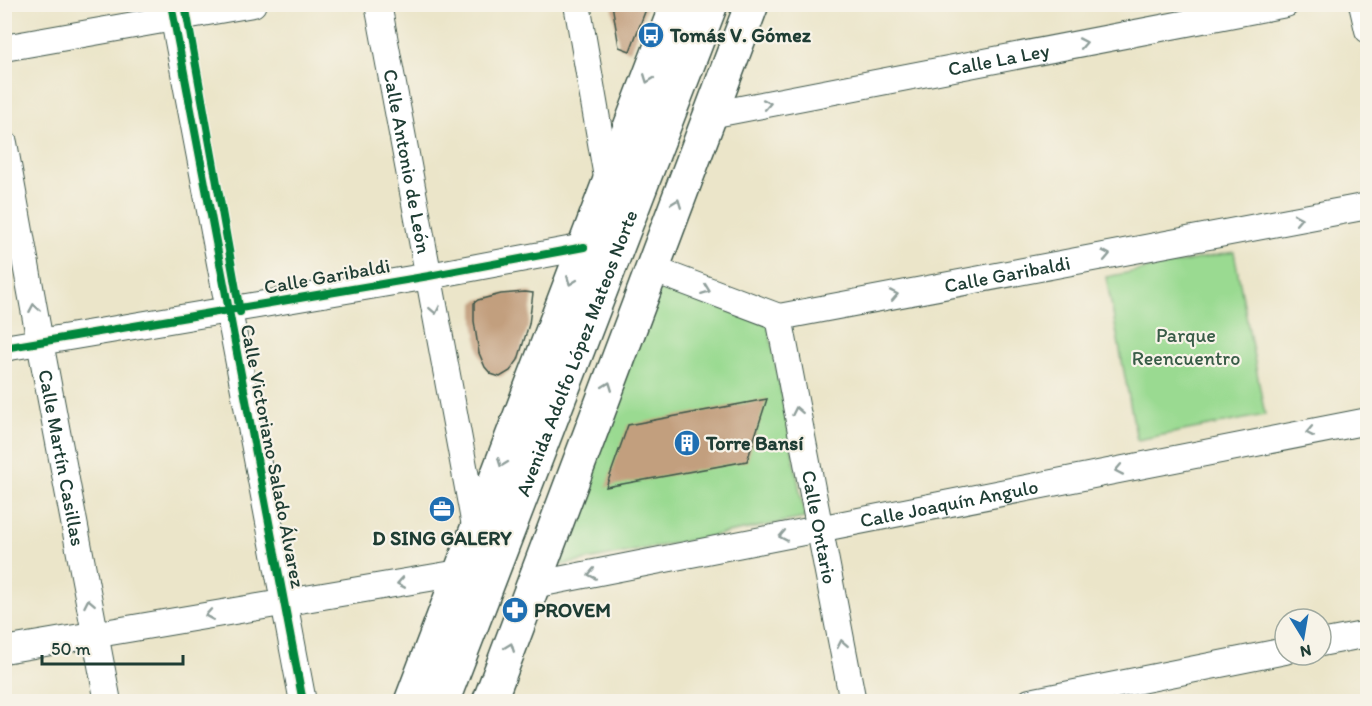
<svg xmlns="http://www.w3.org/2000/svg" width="1372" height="706" font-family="Itim,sans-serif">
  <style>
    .green { fill: #9ada91; stroke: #5c8c62; stroke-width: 1.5 }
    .building { fill: #c29f7e }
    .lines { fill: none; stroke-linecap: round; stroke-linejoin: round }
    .minor-casing { stroke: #3e564a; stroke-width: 28 }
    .major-casing { stroke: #3e564a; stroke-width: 36 }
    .minor { stroke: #fff; stroke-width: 26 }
    .major { stroke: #fff; stroke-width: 33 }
    .cycleway-casing { stroke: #f7f3e8; stroke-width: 11 }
    .cycleway { stroke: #00873e; stroke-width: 8 }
    .oneway { stroke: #8f9e9a }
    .labels { text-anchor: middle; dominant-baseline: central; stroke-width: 4.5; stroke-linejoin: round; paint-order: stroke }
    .poi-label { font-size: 20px; font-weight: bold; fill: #1f3d34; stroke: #f7f3e8; text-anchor: start }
    .street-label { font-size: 20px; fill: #1f3d34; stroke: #f7f3e8 }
    .park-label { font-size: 20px; fill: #385c47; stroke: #f7f3e8 }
  </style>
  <rect width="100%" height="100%" fill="#f7f3e8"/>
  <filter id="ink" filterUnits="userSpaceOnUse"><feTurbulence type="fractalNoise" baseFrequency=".0167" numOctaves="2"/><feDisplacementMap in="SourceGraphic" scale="12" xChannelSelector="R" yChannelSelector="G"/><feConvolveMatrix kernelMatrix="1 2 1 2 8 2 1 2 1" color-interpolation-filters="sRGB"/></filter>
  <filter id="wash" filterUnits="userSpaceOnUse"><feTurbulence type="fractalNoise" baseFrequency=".008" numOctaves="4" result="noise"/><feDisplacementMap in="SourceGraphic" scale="24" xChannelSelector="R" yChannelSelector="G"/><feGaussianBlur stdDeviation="1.35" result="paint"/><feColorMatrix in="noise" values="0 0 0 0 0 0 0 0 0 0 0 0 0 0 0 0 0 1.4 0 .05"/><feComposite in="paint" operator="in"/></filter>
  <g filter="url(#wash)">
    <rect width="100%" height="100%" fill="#ebe5c9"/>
    <path class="green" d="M 1234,252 L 1265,415 L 1137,440 L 1106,277 Z
      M 657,283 L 768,324 L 805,518 L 551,567 Z"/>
    <g id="blocks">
      <path class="building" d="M 612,4 L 648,4 L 630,51 L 619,47 Z
        M 525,292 L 533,293 L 529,324 L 518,360 L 510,371 L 500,377 L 491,374 L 485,367 L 479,353 L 474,321 L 474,303 L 478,300 L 501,294 Z
        M 767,399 L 747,461 L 606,487 L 628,425 Z"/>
    </g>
  </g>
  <g filter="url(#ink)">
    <use href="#blocks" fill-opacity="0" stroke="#3e564a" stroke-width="1.5"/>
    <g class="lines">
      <defs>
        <g id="minor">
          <path d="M 171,4 L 303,702"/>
          <path id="s1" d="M 378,4 L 476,531"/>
          <path d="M 577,4 L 608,183"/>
          <path d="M 1362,4 L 1368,30"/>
          <path d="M 4,48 L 253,4"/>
          <path id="s2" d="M 710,115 L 1286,4"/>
          <path id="s3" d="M 4,143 L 40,342 L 108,702"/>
          <path id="s4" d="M 652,269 L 779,317 L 1368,206"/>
          <path id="s5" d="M 779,317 L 853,702"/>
          <path d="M 4,348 L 429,276 L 584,247"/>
          <path id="s6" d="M 533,585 L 1368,421"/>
          <path d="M 1321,643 L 1368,634"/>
          <path d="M 4,650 L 459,573"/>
          <path d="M 1030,702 L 1285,651"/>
        </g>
        <g id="major">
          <path d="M 411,702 L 677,4"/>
          <path id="s7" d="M 442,702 L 711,4"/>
          <path d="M 489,702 L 752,4"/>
        </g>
      </defs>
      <use href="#minor" class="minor-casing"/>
      <use href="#major" class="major-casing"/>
      <use href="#minor" class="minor"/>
      <use href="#major" class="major"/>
      <defs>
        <path id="cycleway" d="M 171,4 L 303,702
          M 185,4 L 240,312
          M 4,348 L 429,276 L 584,247"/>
      </defs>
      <use href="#cycleway" class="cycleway-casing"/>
      <use href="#cycleway" class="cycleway"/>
    </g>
    <defs><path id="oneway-chevron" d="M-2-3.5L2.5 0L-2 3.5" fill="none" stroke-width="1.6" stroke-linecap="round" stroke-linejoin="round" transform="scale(1.5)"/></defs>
    <g class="oneway">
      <use href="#oneway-chevron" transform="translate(1083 43) rotate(-11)"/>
      <use href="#oneway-chevron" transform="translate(648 79) rotate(111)"/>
      <use href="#oneway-chevron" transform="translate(767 104) rotate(-11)"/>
      <use href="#oneway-chevron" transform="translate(677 203) rotate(-69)"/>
      <use href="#oneway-chevron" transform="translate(1298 219) rotate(-11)"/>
      <use href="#oneway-chevron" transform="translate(1106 255) rotate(-11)"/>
      <use href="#oneway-chevron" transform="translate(571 281) rotate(111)"/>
      <use href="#oneway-chevron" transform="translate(706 290) rotate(21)"/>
      <use href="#oneway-chevron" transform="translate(894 295) rotate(-11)"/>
      <use href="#oneway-chevron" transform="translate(34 308) rotate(-100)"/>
      <use href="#oneway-chevron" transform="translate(435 310) rotate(79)"/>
      <use href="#oneway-chevron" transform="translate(608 386) rotate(-69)"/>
      <use href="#oneway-chevron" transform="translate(797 411) rotate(-101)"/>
      <use href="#oneway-chevron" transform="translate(1310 432) rotate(169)"/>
      <use href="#oneway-chevron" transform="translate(502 463) rotate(111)"/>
      <use href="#oneway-chevron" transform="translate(1119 470) rotate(169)"/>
      <use href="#oneway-chevron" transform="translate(783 536) rotate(169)"/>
      <use href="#oneway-chevron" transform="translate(592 574) rotate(169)"/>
      <use href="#oneway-chevron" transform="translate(401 583) rotate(170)"/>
      <use href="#oneway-chevron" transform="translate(89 603) rotate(-101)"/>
      <use href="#oneway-chevron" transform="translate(209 615) rotate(170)"/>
      <use href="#oneway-chevron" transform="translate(842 644) rotate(-101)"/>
      <use href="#oneway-chevron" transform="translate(510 647) rotate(-69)"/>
    </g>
  </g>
  <defs>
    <symbol id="bus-disc" viewBox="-11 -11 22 22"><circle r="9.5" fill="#1f6fb2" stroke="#f7f3e8"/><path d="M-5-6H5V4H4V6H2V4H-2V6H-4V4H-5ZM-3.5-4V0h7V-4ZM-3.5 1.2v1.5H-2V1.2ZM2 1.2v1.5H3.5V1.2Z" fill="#fff"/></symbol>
    <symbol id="building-disc" viewBox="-11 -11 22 22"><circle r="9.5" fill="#1f6fb2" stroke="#f7f3e8"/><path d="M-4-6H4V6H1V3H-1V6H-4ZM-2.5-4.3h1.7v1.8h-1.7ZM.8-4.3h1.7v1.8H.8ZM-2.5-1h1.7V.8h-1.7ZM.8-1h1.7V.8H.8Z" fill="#fff"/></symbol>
    <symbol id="office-disc" viewBox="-11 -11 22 22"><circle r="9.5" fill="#1f6fb2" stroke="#f7f3e8"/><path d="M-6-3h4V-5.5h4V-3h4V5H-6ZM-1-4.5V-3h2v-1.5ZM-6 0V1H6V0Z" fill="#fff"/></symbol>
    <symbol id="pharmacy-disc" viewBox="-11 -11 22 22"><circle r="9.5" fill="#1f6fb2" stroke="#f7f3e8"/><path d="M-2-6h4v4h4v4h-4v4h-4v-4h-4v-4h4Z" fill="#fff"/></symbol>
  </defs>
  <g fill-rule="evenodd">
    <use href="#bus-disc" x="636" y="20" width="30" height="30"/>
    <use href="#building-disc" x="672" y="428" width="30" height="30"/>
    <use href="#office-disc" x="427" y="494" width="30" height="30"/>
    <use href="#pharmacy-disc" x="500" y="595" width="30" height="30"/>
  </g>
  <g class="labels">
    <g class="poi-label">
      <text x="670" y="35">Tomás V. Gómez</text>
      <text x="706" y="443">Torre Bansí</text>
      <text x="442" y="538" text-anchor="middle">D SING GALERY</text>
      <text x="534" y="610">PROVEM</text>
    </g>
    <g class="street-label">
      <text stroke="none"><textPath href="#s2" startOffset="294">Calle La Ley</textPath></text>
      <text stroke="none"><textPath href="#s1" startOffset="160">Calle Antonio de León</textPath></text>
      <text stroke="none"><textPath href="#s4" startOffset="368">Calle Garibaldi</textPath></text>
      <text transform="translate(327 276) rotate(-10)">Calle Garibaldi</text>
      <text stroke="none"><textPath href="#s7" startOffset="374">Avenida Adolfo López Mateos Norte</textPath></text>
      <text transform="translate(273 456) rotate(79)">Calle Victoriano Salado Álvarez</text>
      <text stroke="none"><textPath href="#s3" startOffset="320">Calle Martín Casillas</textPath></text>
      <text stroke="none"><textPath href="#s6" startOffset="424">Calle Joaquín Angulo</textPath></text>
      <text stroke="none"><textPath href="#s5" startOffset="214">Calle Ontario</textPath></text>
    </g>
    <g class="park-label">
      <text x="1186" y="335">Parque<tspan x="1186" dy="23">Reencuentro</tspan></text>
    </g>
  </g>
  <rect width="1372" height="706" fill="none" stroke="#f7f3e8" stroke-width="24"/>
  <g transform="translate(1303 637) rotate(169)"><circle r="28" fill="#f7f3e8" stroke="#a1aaa0" stroke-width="1.5"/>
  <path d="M0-4.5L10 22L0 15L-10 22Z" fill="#1f6fb2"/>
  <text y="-9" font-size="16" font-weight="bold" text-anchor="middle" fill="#1f3d34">N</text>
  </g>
  <path d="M42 655v9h141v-9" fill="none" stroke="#1f3d34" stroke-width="3"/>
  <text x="51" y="655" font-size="18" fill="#1f3d34" stroke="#f7f3e8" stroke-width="4.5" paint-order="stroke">50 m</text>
</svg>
